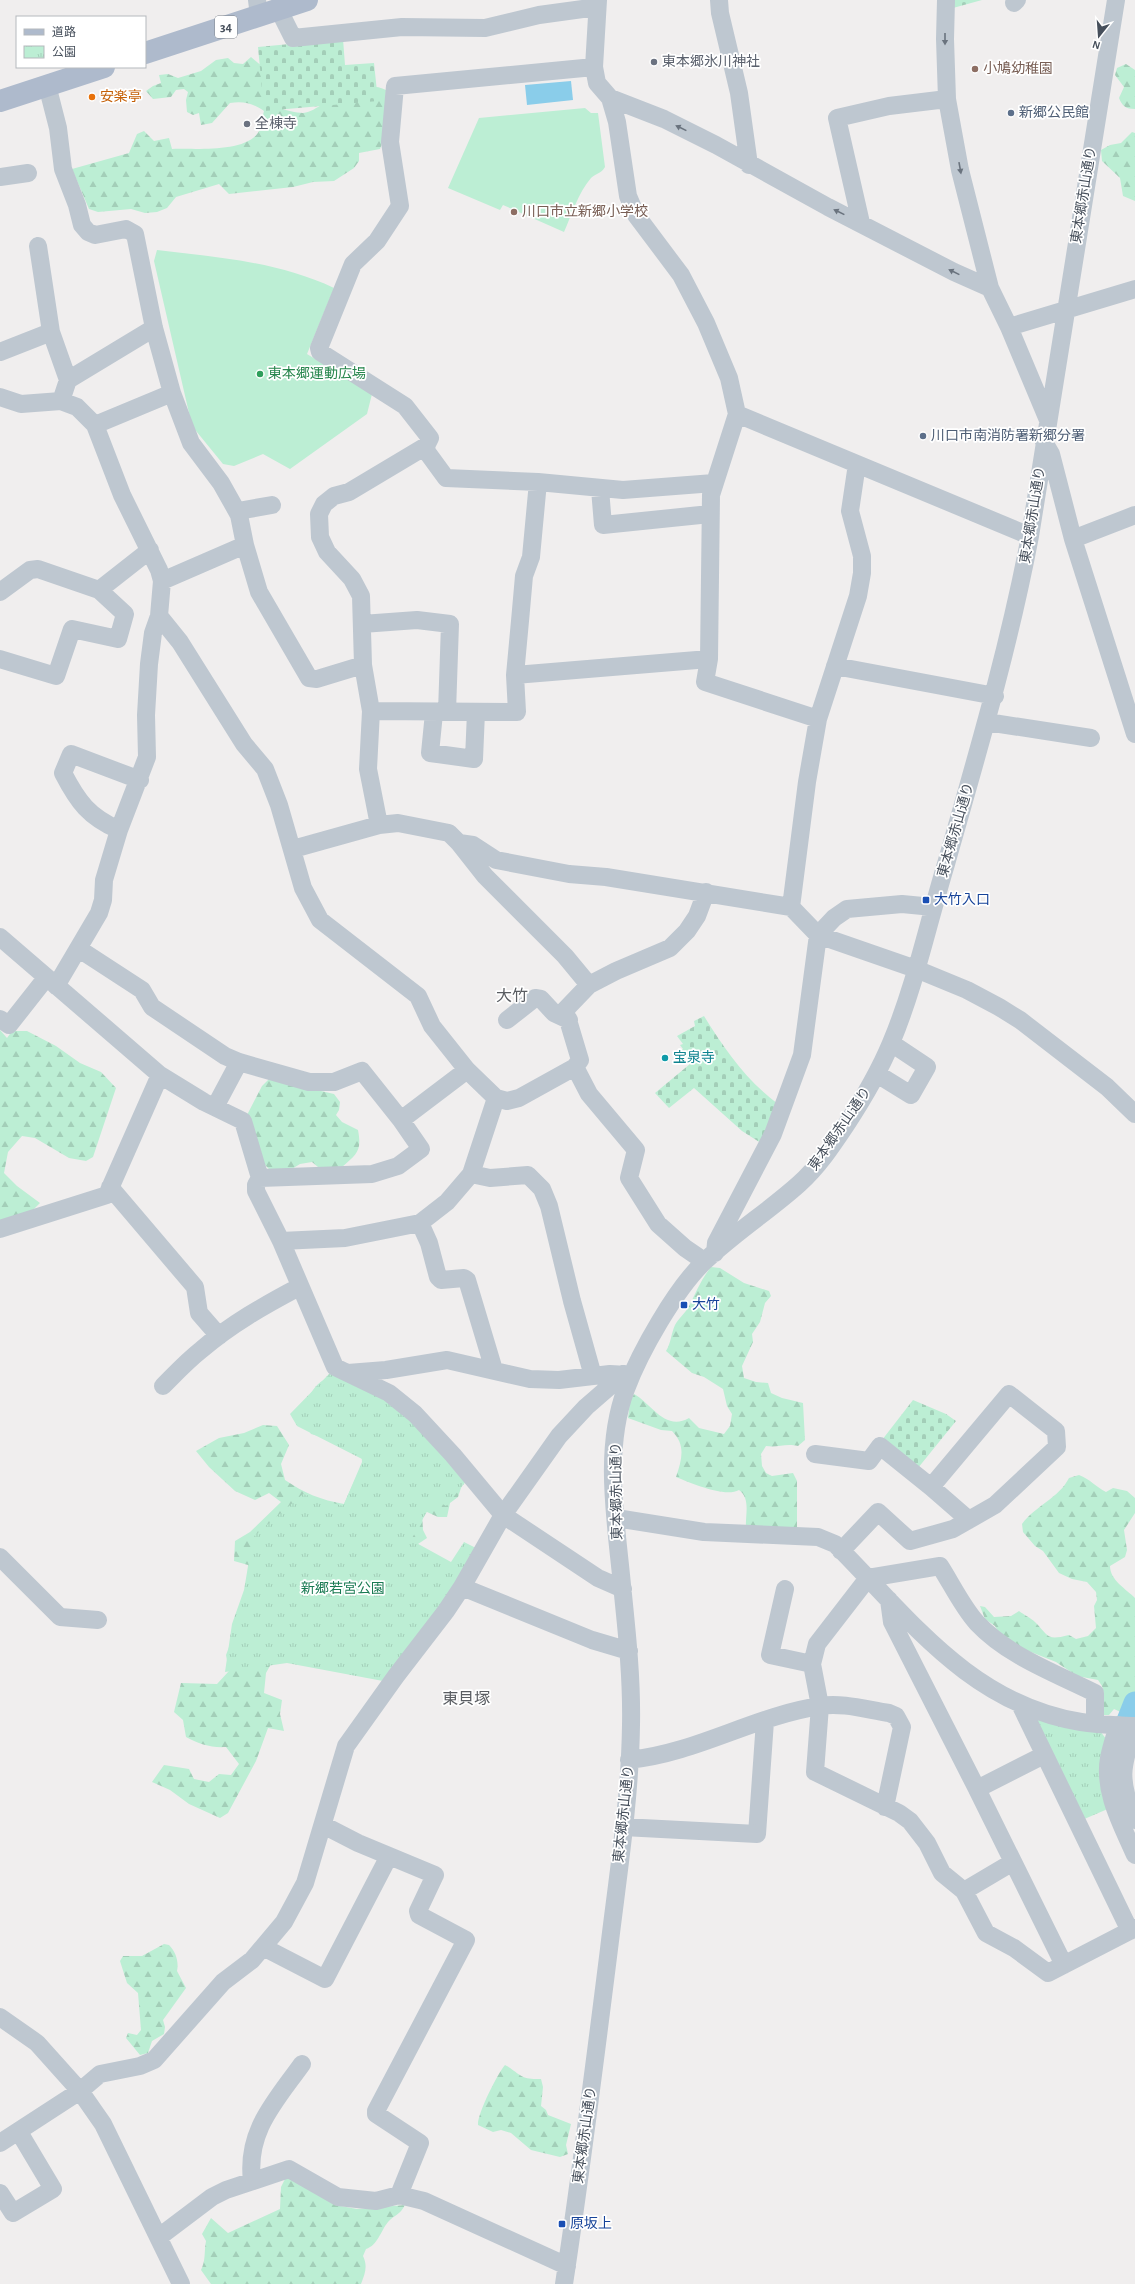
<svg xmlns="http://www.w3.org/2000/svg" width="1135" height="2284" font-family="'Alegreya Sans','Noto Sans JP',sans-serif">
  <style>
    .green { fill: #bceed4 }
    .forest { fill: url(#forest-firs) }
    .cemetery { fill: url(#cemetery-stones) }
    .park { fill: url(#park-tufts) }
    .water { fill: #8acdea }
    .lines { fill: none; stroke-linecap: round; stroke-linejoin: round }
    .river { stroke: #8acdea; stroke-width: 23 }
    .minor { stroke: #bec7d0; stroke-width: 18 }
    .major { stroke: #aebacc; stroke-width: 22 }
    .oneway { fill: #6a737e }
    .worship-dot { fill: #6b7280; stroke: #fff; stroke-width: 1.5 }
    .education-dot { fill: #8d6e63; stroke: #fff; stroke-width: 1.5 }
    .food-dot { fill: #e8710a; stroke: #fff; stroke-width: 1.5 }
    .service-dot { fill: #5c6f8a; stroke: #fff; stroke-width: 1.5 }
    .leisure-dot { fill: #2e9e5b; stroke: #fff; stroke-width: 1.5 }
    .transit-dot { fill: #1a4fb4; stroke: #fff; stroke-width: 1.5 }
    .culture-dot { fill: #0f9aa8; stroke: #fff; stroke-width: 1.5 }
    .labels { text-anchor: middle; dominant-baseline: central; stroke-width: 3.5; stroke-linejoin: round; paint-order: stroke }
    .shield { fill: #fff; stroke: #7e848c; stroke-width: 1 }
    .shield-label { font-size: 13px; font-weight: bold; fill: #464f5b }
    .worship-label { font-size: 14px; fill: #5b616d; stroke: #fff; text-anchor: start }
    .education-label { font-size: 14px; fill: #785e54; stroke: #fff; text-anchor: start }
    .food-label { font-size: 14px; fill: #c56008; stroke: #fff; text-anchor: start }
    .service-label { font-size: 14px; fill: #4e5e75; stroke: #fff; text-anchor: start }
    .street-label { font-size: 14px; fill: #464f5b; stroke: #fff }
    .leisure-label { font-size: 14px; fill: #27864d; stroke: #fff; text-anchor: start }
    .transit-label { font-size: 14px; fill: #164399; stroke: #fff; text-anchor: start }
    .culture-label { font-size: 14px; fill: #0d838f; stroke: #fff; text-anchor: start }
    .park-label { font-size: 14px; fill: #187a52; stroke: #fff }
    .quarter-label { font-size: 16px; fill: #5a5d62; stroke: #fff }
  </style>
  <defs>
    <pattern id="forest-firs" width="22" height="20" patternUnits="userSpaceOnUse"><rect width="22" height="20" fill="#bceed4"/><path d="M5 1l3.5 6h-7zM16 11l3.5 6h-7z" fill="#a3ceb8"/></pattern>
    <pattern id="cemetery-stones" width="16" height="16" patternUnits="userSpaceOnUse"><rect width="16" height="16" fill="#bceed4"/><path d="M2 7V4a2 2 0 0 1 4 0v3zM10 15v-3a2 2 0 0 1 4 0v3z" fill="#a3ceb8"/></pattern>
    <pattern id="park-tufts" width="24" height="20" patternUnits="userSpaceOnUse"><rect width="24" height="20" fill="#bceed4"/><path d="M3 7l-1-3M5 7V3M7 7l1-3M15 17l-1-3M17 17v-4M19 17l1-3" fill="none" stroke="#a3ceb8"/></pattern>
  </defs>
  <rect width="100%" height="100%" fill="#f0eeee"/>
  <path class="green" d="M 585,108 L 591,113 L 598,113 L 605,167 C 601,174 596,173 591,178 C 578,193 572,214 564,232 L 503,205 L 500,210 L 448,188 L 479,118 Z
    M 157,250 C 217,257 279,262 334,288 L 307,354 L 372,394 L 367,414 L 290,469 L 263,454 L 234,466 L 223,464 L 192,426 L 154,261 Z"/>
  <path class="forest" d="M 251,57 L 264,68 L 279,108 C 286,110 296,113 303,113 C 311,112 316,108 323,104 C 341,94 366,80 386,90 L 383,141 L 380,149 L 359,153 L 359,161 L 354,168 L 334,181 L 313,182 L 293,187 L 229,194 L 219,184 L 176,197 L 167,208 L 157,212 L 145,213 L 131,209 L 98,212 L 89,209 L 72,169 L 129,153 L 137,134 L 144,131 L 154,141 L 169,138 L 172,149 C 194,148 250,154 260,129 C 262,124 262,117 264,111 C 253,103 243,101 230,103 L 212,123 L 201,125 L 199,113 L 193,115 L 187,112 L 186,100 L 188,92 L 184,89 L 176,90 L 171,97 L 153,99 L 146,91 L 153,86 L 161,83 L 159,75 L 168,74 L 178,78 L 201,71 L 216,60 L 228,58 L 234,63 L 243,64 Z
    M 1126,64 L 1135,70 L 1135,109 C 1126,109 1122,106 1119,98 L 1124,87 L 1115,75 L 1117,68 Z
    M 1132,132 L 1135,133 L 1135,201 L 1123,196 L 1120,178 L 1102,161 L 1101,150 L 1110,145 L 1121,143 Z
    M 0,1030 L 7,1038 L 12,1031 L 27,1031 L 56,1046 L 80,1063 L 101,1072 L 116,1088 L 93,1157 L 86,1161 L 69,1158 L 35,1138 L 22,1136 L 8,1152 L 4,1173 L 17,1186 L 40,1203 L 32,1211 L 0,1225 Z
    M 269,1079 L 334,1094 L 340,1102 L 339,1110 L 336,1115 L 342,1122 L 358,1130 C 362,1151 357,1154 342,1167 L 318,1167 L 312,1162 L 300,1164 L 287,1172 L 272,1172 L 264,1164 L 247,1115 L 262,1086 Z
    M 711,1267 L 720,1268 L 744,1283 L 769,1291 L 771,1296 L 765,1303 L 760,1322 L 752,1334 L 753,1342 L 742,1366 L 744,1378 L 756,1382 L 768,1383 L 771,1393 L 782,1398 L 803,1403 L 805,1440 L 798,1446 C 785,1443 778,1448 766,1446 L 761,1454 L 762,1466 L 766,1473 L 772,1476 L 793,1473 L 797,1481 L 797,1528 L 746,1528 C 745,1515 751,1499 739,1490 C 725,1498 691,1483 676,1477 C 682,1459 686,1445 672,1431 L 661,1430 L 628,1418 L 630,1401 L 634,1394 C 651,1403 665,1432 689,1418 L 699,1428 L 724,1434 L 730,1426 L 732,1414 L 727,1406 L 723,1389 L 704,1377 L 692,1373 L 666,1351 C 671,1343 671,1334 675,1325 C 679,1318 684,1314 688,1308 C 696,1293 700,1281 711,1267 Z
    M 337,1374 L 462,1485 L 458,1497 L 450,1503 L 447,1517 L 438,1517 L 427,1512 L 422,1513 L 423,1530 L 427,1538 L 418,1544 L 418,1553 L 289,1658 L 271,1664 L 266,1673 L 264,1693 L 282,1700 L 280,1714 L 284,1731 L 268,1728 L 256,1761 L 228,1813 L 220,1818 L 189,1804 L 170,1790 L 152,1782 L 164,1765 L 189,1769 L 194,1779 L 209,1782 L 219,1774 L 231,1775 L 239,1764 L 226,1747 C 211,1748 199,1744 186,1737 L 183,1720 L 174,1712 L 181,1683 L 217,1684 L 229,1671 L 226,1655 L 247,1599 L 248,1565 L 234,1561 L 235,1541 L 250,1532 L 281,1502 L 269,1493 L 255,1500 L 235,1491 L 209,1467 L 196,1451 L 219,1438 L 244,1433 L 263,1425 L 277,1426 L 289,1445 L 281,1464 L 285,1480 C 304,1493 321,1500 344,1504 L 362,1462 L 361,1448 L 311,1434 L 303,1422 C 308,1397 310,1383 337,1374 Z
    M 1079,1475 C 1090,1479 1096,1487 1106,1492 L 1113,1488 L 1127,1491 L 1135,1498 L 1135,1513 L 1124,1530 L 1127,1550 L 1125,1557 L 1110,1566 C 1110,1580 1126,1589 1135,1598 L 1135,1695 L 1127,1715 L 1114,1709 L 1109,1715 L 1101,1715 L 1104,1695 L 1102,1686 L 1098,1680 L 1077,1676 L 1056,1662 L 1026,1650 L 1000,1635 L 995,1626 L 985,1619 L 980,1606 L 985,1607 L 994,1617 L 1011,1616 L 1019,1611 C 1024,1615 1031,1618 1035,1622 C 1049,1636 1046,1641 1069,1635 L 1076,1639 L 1088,1636 L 1096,1628 L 1094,1606 L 1097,1600 L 1096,1592 L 1087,1582 L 1072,1579 L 1059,1573 L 1043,1551 L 1035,1546 L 1023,1532 L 1022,1524 C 1035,1506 1059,1498 1069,1478 Z
    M 164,1944 L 169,1945 C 176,1952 179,1962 177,1971 L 186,1988 L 163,2020 L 165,2027 L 164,2034 L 152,2041 L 148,2053 L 140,2055 L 126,2038 L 128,2033 L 137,2035 L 141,2030 L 138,1993 L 127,1983 L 120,1961 L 123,1956 L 142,1956 Z
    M 505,2065 C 521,2074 520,2080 541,2079 L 543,2087 L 541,2106 L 546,2110 L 548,2115 L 571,2124 L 566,2145 L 568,2154 L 560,2157 L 531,2150 L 511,2133 L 501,2130 L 493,2132 L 478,2125 C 477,2114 498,2073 505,2065 Z
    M 292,2178 L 335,2205 L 357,2209 L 405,2205 C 400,2215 394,2215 388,2222 C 380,2232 378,2245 366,2249 L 363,2256 C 368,2266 365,2274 361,2284 L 211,2284 L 201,2270 C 206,2260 204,2251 206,2241 L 202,2234 L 211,2218 L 228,2233 L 280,2209 L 281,2187 L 285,2179 Z"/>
  <path class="cemetery" d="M 954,0 L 982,0 L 953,8 Z
    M 343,39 L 345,65 L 374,63 L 378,101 L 264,111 L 258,47 Z
    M 704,1016 C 725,1050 746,1080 778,1104 L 764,1145 L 742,1131 L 694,1088 L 669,1108 L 655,1093 L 690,1064 L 681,1051 L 683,1049 L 680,1045 L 683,1044 L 677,1036 L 695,1026 L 694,1021 Z
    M 913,1400 L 946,1414 L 956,1421 L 918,1468 L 882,1440 Z"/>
  <path class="park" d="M 336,1370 L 388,1396 L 468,1479 L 446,1506 L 434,1499 L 411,1540 L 451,1562 L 464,1542 L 478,1549 L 458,1583 L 383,1681 L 287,1663 L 225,1672 L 232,1624 L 244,1590 L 253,1537 L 303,1494 L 343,1506 L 364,1460 L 297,1426 L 290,1414 L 329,1374 Z
    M 1038,1717 L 1100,1731 L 1107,1740 L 1110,1808 L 1082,1820 L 1033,1723 Z"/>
  <path class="water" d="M 571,81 L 573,100 L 527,105 L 525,85 Z"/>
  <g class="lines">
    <path class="river" d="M 1118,1746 L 1135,1703"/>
    <path class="minor" d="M 257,0 L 259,16
      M 598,0 L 594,67 L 597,83 L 610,98 L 617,122 L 628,196 L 636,215 L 681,275 L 706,323 L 729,378 L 737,414 L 711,495 L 709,659 L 705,682 L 818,719
      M 719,0 L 720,13 L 739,93 L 749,165
      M 946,0 L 945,39 L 947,99 L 960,170 L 990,288 L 1009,327 L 1048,420
      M 1014,3 L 1017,0
      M 279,10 L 293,38 L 402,27 L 485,28 L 539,15 L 597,7
      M 594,67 L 395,86 L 390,142 L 400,206 L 377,241 L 353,264 L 319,348 L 320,352 L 405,406 L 430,438 L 426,446 L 427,452 L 446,478 L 538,482 L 623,490 L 714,483
      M 47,85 L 58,128 L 63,169 L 77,205 L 82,225 L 88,232 L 95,235 L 126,229 L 135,234 L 154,328 L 172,393 L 191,443 L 221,483 L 239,515 L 245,545 L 259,592 L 309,678 L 317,679 L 363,665
      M 610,98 L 664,119 L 716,145 L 828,207 L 954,272 L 990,288
      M 0,177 L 28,173
      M 861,223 L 837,118 L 889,106 L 947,99
      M 38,246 L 51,332 L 68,380
      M 1009,327 L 1135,289
      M 0,352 L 51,332
      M 0,397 L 21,404 L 61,401 L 68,380 L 154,328
      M 61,401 L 77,407 L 95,425 L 122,495 L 159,570 L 162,581 L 159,616 L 180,642 L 244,744 L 265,769 L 279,805 L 303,888 L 320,920 L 418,996 L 432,1026 L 467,1070 L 496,1098 L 507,1101 L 519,1098 L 575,1067 L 580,1060 L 565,1010 L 589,985 L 616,971 L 670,948 L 687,931 L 697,916 L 706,892
      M 737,414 L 1030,536
      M 95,425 L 172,393
      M 1044,442 L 1051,454 L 1073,539 L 1135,734
      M 600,489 L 603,525 L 710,514
      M 238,511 L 272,505
      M 1073,539 L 1135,515
      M 162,581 L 245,545
      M 0,592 L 30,570 L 38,569 L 99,590 L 150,550
      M 362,624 L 417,620 L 450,624 L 447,712
      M 0,659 L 56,676 L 72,629 L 118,639 L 125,614 L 99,590
      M 835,666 L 995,696
      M 515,675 L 709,659
      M 371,711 L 517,712 L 515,675 L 520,621 L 524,576 L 531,557 L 538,482
      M 434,713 L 430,753 L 474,759 L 476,712
      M 987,722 L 1091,738
      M 379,825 L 368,769 L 371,711 L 363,665 L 361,596 L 352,579 L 327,552 L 320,537 L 319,514 L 324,504 L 334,496 L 349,492 L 426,446
      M 119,830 C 89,817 78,802 63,773 L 71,754 L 140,780
      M 459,843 L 473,845 L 496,860 L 569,874 L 606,877 L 791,907 L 818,935 L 916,969 L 967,990 L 999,1007 L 1020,1020 L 1107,1087 L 1135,1114
      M 293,849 L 379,825 L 398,823 L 449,833 L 459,843 L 485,876 L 565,956 L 589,985
      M 791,907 L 807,782 L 818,719 L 858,596 L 862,573 L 862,556 L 850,511 L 857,464
      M 0,937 L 160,1075 L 204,1102 L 243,1121 L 260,1178 L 256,1185 L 256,1191 L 281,1241 L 335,1367 L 389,1393 L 415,1414 L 453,1455 L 503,1515 L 598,1578 L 623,1589
      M 79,949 L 142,990 L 152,1007 L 225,1056 L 239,1062 L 309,1082 L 334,1082 L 362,1071 L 401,1120 L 467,1070
      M 56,986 L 99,913 L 103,900 L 104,880 L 119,830 L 147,757 L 146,715 L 149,664 L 153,633 L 159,616
      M 0,1019 L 9,1025 L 46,978
      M 507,1020 L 535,998 L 541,999 L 554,1013 L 569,1020
      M 575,1067 L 589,1094 L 636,1150 L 629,1178 L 658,1224 L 685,1248 L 704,1261
      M 877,1074 L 911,1095 L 927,1067 L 891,1043
      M 215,1107 L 239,1062
      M 471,1174 L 490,1178 L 528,1175 L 542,1189 L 549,1206 L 572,1301 L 593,1376
      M 260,1178 L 372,1174 L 398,1166 L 421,1149 L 401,1120
      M 110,1187 L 195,1287 L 199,1313 L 219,1336
      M 0,1229 L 107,1195 L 160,1075
      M 281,1241 L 345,1238 L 420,1223
      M 715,1253 L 716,1243 L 773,1134 L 802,1055 L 818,935 L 834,918 L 847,909 L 902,904 L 933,907
      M 494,1370 L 467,1280 L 464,1278 L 441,1280 L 438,1277 L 429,1243 L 420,1223 L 447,1202 L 471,1174 L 496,1098
      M 348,1373 L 386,1370 L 447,1360 L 530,1379 L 559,1380 L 610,1374 L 627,1375
      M 163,1386 C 175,1374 187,1361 201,1350 C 231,1324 265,1305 299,1287
      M 815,1454 L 869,1461 L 880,1446 L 931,1487 L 1009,1394 L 1056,1431 L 1057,1447 L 995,1505 L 953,1529 L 910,1541 L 878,1512 L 841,1551
      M 931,1487 L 969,1520
      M 616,1518 L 704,1532 L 818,1537 L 835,1544 C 909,1618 970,1704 1081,1722 C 1098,1725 1117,1725 1135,1726
      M 0,1557 L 60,1617 L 98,1620
      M 462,1587 L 592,1640 L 629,1651
      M 785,1589 L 770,1655 L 812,1664
      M 889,1600 L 892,1622 L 977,1789
      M 1020,1704 L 1130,1931
      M 1095,1723 L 1095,1693 C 1055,1673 1008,1656 977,1623 C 963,1608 951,1583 940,1566 L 868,1578 L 817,1644 L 812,1664 L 820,1706 L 815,1772 L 899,1813 L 910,1821 L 927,1843 L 942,1873 L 964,1891 L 986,1933 L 1014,1948 L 1048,1973 L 1135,1928
      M 1118,1725 C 1115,1736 1111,1747 1109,1758 C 1103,1792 1122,1825 1135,1855
      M 1135,1727 C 1121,1766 1118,1780 1135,1820
      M 1044,1755 L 977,1789 L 1064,1965
      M 629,1760 C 697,1753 754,1716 820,1706 C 842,1702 868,1710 889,1713 L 896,1716 L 902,1727 L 885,1807
      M 323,1825 L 358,1843 L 435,1875 L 418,1911 L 419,1915 L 466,1940 L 376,2111 L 376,2114 L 420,2143 L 399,2195
      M 623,1827 L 757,1834 L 765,1721
      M 964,1891 L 1013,1862
      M 263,1947 L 325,1979 L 389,1856
      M 0,2017 L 37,2043 L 80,2091 L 103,2124 L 181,2284
      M 0,2143 L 80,2091 L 100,2074 L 140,2066 L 154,2060 L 223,1982 L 252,1960 L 284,1922 L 305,1883 L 346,1746 L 396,1676 L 446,1611 L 462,1587 L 503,1515 L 559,1436 L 586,1407 L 624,1374
      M 252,2181 C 246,2131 275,2102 302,2064
      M 0,2193 L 13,2213 L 53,2189 L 19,2132
      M 159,2237 L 212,2197 L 226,2190 L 289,2169 L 338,2197 L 376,2201 L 399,2195 L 424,2201 L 567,2266
      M 564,2284 C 581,2173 595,2061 609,1949 C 618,1874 630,1800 631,1725 C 632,1674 626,1625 621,1575 C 615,1515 604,1447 626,1389 C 640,1352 676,1288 705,1261 C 734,1233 769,1211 799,1184 C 818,1167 832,1146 846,1125 C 863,1099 879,1072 891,1043 C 915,986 928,923 946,864 C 977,755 1009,647 1030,536 L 1116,0"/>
    <path class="major" d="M 145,53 L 307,0
      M 0,101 L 104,67"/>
  </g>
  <defs><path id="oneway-solid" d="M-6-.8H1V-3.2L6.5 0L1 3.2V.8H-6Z"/></defs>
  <g class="oneway">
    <use href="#oneway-solid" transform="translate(945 39) rotate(90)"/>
    <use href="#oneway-solid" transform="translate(681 128) rotate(-154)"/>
    <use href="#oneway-solid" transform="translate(960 168) rotate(80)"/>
    <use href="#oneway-solid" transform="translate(839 212) rotate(-154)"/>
    <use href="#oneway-solid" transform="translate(954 272) rotate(-154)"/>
  </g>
  <g class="worship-dot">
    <circle cx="654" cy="62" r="4"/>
    <circle cx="247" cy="124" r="4"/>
  </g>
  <g class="education-dot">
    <circle cx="975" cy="69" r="4"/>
    <circle cx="514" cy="212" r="4"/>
  </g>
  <circle class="food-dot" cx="92" cy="97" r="4"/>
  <g class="service-dot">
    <circle cx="1011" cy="113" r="4"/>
    <circle cx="923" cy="436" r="4"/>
  </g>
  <circle class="leisure-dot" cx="260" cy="374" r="4"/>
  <g class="transit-dot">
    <rect x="922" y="896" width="8" height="8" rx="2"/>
    <rect x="680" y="1301" width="8" height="8" rx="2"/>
    <rect x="558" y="2220" width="8" height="8" rx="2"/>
  </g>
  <circle class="culture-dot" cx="665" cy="1058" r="4"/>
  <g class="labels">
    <rect class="shield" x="215" y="16" width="22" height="22" rx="3"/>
    <g class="shield-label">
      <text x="226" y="27">34</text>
    </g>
    <g class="worship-label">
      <text x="662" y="62">東本郷氷川神社</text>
      <text x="255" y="124">全棟寺</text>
    </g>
    <g class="education-label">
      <text x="983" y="69">小鳩幼稚園</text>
      <text x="522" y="212">川口市立新郷小学校</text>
    </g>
    <g class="food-label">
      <text x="100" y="97">安楽亭</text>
    </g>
    <g class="service-label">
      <text x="1019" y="113">新郷公民館</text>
      <text x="931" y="436">川口市南消防署新郷分署</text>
    </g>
    <g class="street-label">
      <text transform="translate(1084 195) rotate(-81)">東本郷赤山通り</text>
      <text transform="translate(1033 515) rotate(-81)">東本郷赤山通り</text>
      <text transform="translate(956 830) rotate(-74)">東本郷赤山通り</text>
      <text transform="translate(840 1129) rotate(-55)">東本郷赤山通り</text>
      <text transform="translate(617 1491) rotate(-91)">東本郷赤山通り</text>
      <text transform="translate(624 1814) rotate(-84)">東本郷赤山通り</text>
      <text transform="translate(585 2135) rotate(-82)">東本郷赤山通り</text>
    </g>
    <g class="leisure-label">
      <text x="268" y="374">東本郷運動広場</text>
    </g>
    <g class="transit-label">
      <text x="934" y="900">大竹入口</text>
      <text x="692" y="1305">大竹</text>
      <text x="570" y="2224">原坂上</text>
    </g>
    <g class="culture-label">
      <text x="673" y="1058">宝泉寺</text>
    </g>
    <g class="park-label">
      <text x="343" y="1589">新郷若宮公園</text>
    </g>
    <g class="quarter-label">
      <text x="512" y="996">大竹</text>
      <text x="466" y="1699">東貝塚</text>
    </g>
  </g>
  <rect x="16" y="16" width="130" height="52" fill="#ffffff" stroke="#b5b9bd"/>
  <rect x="24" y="29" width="20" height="6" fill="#aebacc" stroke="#b5b9bd"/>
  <text x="52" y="36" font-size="12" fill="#464f5b">道路</text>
  <rect x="24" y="46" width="20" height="12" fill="url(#park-tufts)" stroke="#b5b9bd"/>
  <text x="52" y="56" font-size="12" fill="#464f5b">公園</text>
  <g transform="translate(1099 36) rotate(197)" stroke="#ffffff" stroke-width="3" paint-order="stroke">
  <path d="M0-3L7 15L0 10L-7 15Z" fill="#464f5b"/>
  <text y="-6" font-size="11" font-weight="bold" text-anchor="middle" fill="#464f5b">N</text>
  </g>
</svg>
